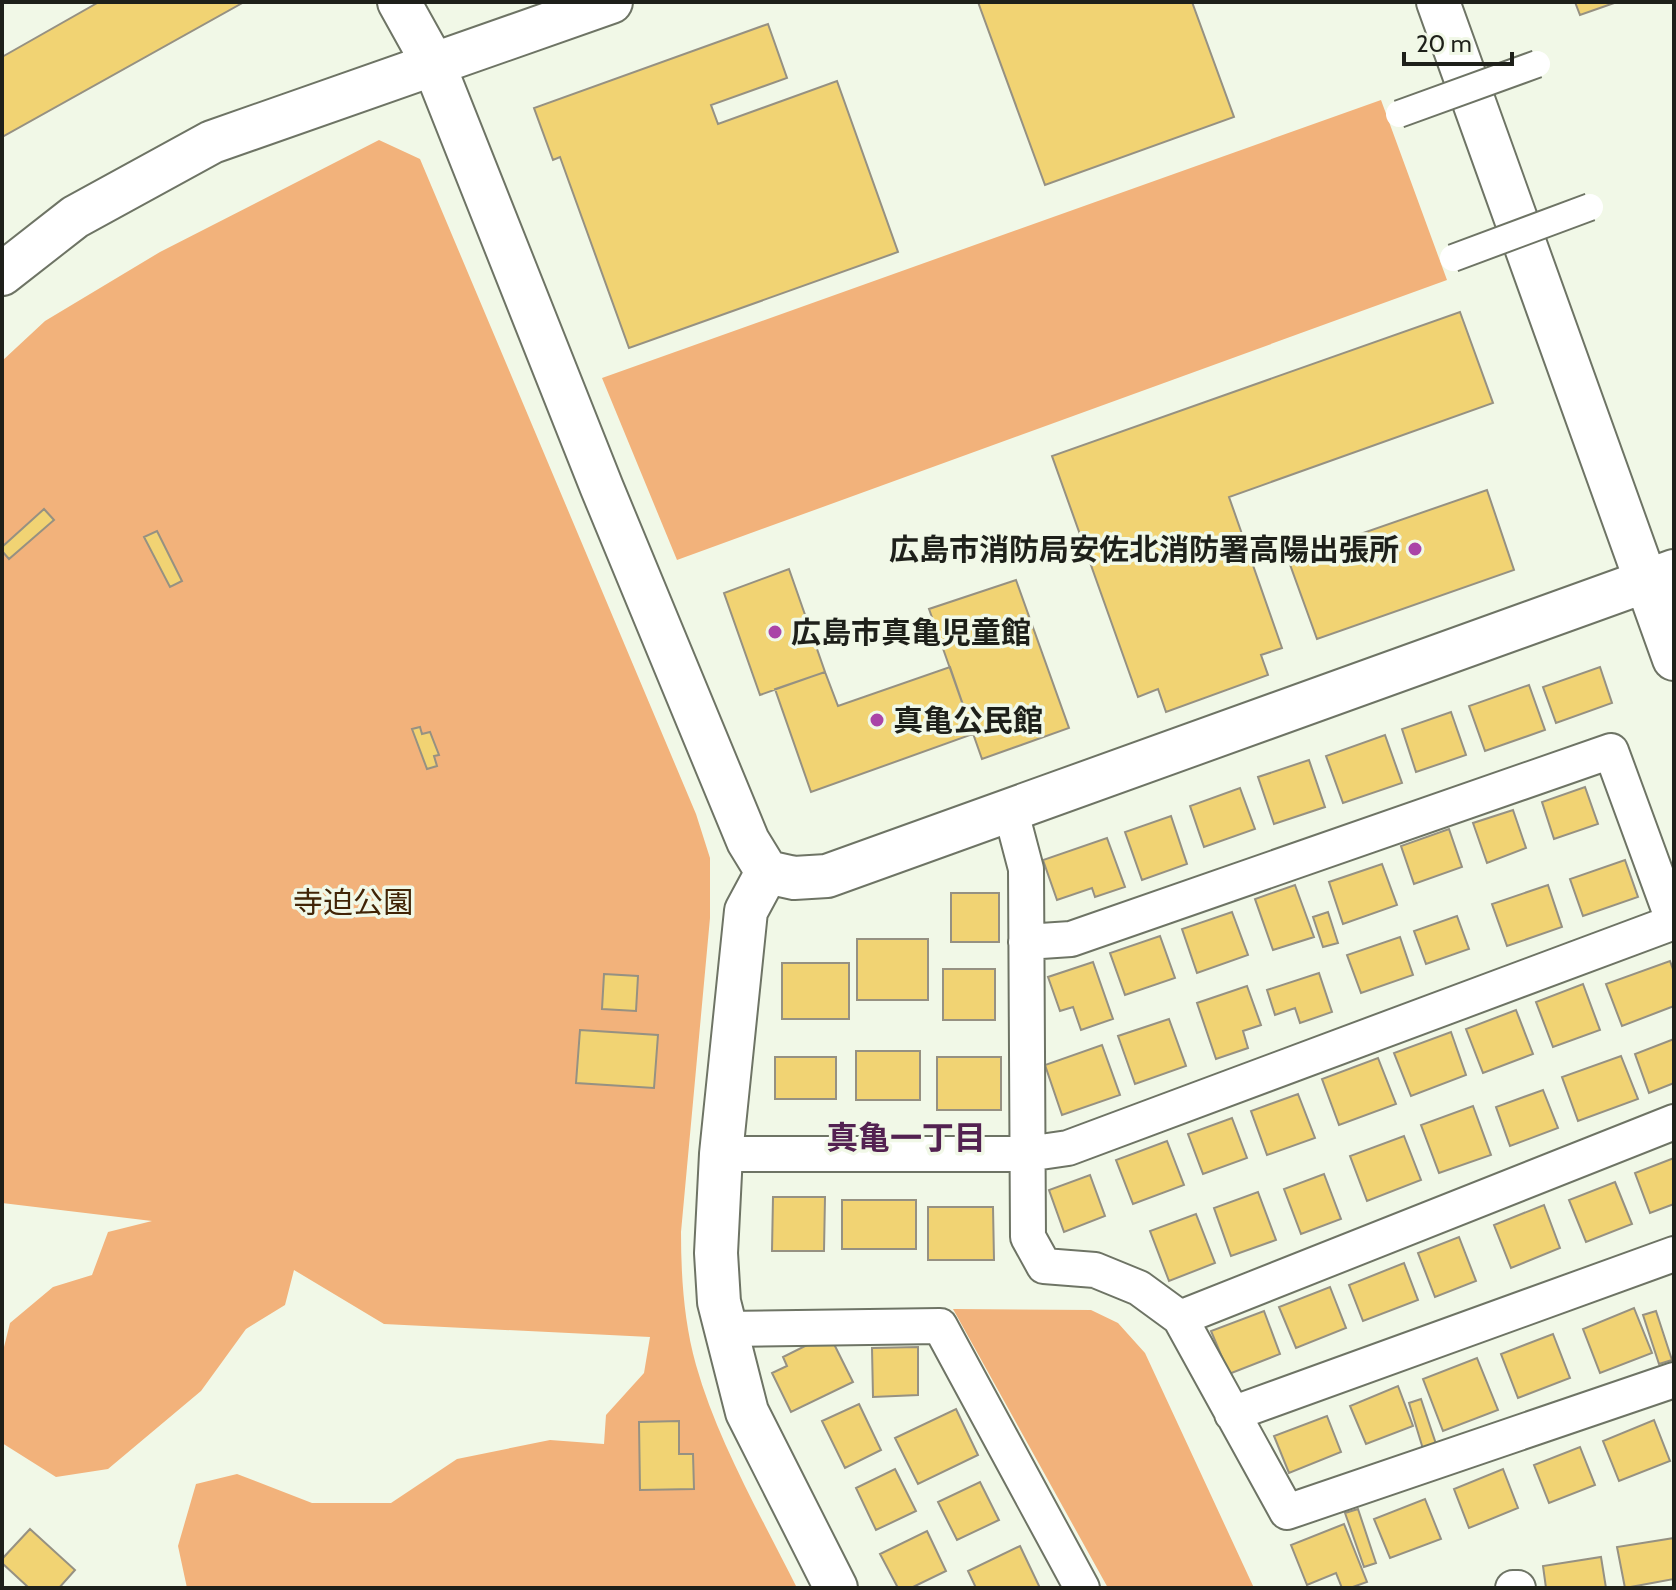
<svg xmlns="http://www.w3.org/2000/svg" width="1676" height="1590" font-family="Cabin,'Noto Sans JP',sans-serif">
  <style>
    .green { fill: #f2b27b }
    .building { fill: #f1d373; stroke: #969182; stroke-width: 2 }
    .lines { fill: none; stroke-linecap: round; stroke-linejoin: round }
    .minor-casing { stroke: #6e7465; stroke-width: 38 }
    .tertiary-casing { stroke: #6e7465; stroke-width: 46 }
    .minor { stroke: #fff; stroke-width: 34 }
    .tertiary { stroke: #fff; stroke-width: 42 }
    .pedestrian-bridge-casing { stroke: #6e7465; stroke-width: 30; stroke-linecap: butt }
    .pedestrian-bridge { stroke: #fff; stroke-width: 26 }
    .poi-dot { fill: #aa44a7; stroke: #f1f8e7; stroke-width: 3 }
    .labels { text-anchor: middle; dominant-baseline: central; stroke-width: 7; stroke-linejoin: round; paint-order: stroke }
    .poi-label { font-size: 30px; font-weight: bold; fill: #1e201a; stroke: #f1f8e7; text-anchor: start }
    .park-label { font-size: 30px; fill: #412406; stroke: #f1f8e7 }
    .neighbourhood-label { font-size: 32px; font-weight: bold; fill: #532151; stroke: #f1f8e7 }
  </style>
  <rect width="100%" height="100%" fill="#f1f8e7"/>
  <path class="green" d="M 1381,100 L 1447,280 L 677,560 L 602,378 Z
    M 379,140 L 420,159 L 696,814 L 710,858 L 710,918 L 681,1232 C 681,1277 684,1322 696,1365 C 717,1440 762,1518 797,1588 L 187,1588 L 178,1546 L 196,1484 L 237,1474 L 312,1503 L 391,1503 L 457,1459 L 550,1440 L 604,1444 L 606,1415 L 644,1373 L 650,1337 L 384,1324 L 294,1270 L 285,1305 L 246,1329 L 201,1391 L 108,1469 L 56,1477 L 2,1443 L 2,1355 L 10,1323 L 53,1287 L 92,1275 L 108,1232 L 152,1221 L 2,1203 L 2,361 L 45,321 L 160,252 Z
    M 953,1309 L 1091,1310 L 1118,1323 L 1145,1353 L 1254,1588 L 1108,1588 Z"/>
  <path class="building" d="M 99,2 L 244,2 L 2,137 L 2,57 Z
    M 978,2 L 1192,2 L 1234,117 L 1045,185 Z
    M 1575,2 L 1617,2 L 1580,15 Z
    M 768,24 L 787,78 L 711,105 L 718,124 L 837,81 L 898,252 L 629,348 L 560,157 L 553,160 L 534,108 Z
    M 1460,312 L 1493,403 L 1229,497 L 1282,648 L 1261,655 L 1268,675 L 1166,712 L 1158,689 L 1138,697 L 1052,456 Z
    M 1487,490 L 1514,570 L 1317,639 L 1288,559 Z
    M 44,509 L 54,520 L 9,559 L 2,551 L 2,547 Z
    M 157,531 L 182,581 L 170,587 L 144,537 Z
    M 789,569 L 825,672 L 760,695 L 724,593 Z
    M 1016,580 L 1069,728 L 982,759 L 929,609 Z
    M 950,667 L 973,734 L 811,792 L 775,689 L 825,672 L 838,706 Z
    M 1600,667 L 1612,703 L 1556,723 L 1543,687 Z
    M 1529,685 L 1545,730 L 1485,751 L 1469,706 Z
    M 1451,712 L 1466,755 L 1416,772 L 1402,729 Z
    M 420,727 L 422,734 L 430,732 L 439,755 L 434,756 L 437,766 L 427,769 L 412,729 Z
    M 1385,735 L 1402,783 L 1343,803 L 1326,756 Z
    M 1309,760 L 1325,807 L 1274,824 L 1258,777 Z
    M 1585,787 L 1598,824 L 1554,839 L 1542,802 Z
    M 1240,788 L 1255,829 L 1204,847 L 1190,806 Z
    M 1513,810 L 1526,848 L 1487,863 L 1473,823 Z
    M 1171,816 L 1187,864 L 1142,880 L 1125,832 Z
    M 1449,829 L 1462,867 L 1414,884 L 1401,846 Z
    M 1107,838 L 1125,887 L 1095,897 L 1092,888 L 1057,900 L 1043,860 Z
    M 1625,860 L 1638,897 L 1583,916 L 1570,879 Z
    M 1382,864 L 1397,905 L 1343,924 L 1329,882 Z
    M 1295,885 L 1314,937 L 1273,950 L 1255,899 Z
    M 1548,885 L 1562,927 L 1507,946 L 1492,904 Z
    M 951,893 L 999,893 L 999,942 L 951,942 Z
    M 1232,912 L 1248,955 L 1197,973 L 1182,929 Z
    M 1328,912 L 1338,943 L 1323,947 L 1313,917 Z
    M 1457,916 L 1469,949 L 1426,964 L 1414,931 Z
    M 1160,936 L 1175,978 L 1125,995 L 1110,953 Z
    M 1400,937 L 1413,975 L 1361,993 L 1347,955 Z
    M 857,939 L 928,939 L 928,1000 L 857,1000 Z
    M 1670,961 L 1674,972 L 1674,1006 L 1622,1026 L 1606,984 Z
    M 1093,962 L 1113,1019 L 1081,1030 L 1073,1007 L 1060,1011 L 1048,977 Z
    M 782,963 L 849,963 L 849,1019 L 782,1019 Z
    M 943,969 L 995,969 L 995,1020 L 943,1020 Z
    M 1319,973 L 1332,1012 L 1300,1023 L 1295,1008 L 1275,1015 L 1267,990 Z
    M 604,974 L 638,976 L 636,1011 L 602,1009 Z
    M 1583,984 L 1600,1030 L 1553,1047 L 1536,1002 Z
    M 1247,986 L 1261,1025 L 1243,1031 L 1248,1048 L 1216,1059 L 1197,1003 Z
    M 1516,1010 L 1533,1054 L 1483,1073 L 1466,1029 Z
    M 1169,1019 L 1186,1066 L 1135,1084 L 1118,1036 Z
    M 580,1030 L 658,1035 L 654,1088 L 576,1083 Z
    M 1451,1032 L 1466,1075 L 1411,1096 L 1394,1053 Z
    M 1674,1039 L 1674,1083 L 1649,1093 L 1635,1054 Z
    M 1102,1045 L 1120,1095 L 1062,1115 L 1045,1065 Z
    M 856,1051 L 920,1051 L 920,1100 L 856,1100 Z
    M 1621,1056 L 1638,1099 L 1578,1121 L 1562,1077 Z
    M 775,1057 L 836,1057 L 836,1099 L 775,1099 Z
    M 937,1057 L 1001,1057 L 1001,1110 L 937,1110 Z
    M 1378,1058 L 1396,1104 L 1339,1125 L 1322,1079 Z
    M 1543,1090 L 1558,1128 L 1510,1146 L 1496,1107 Z
    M 1298,1094 L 1315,1138 L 1267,1155 L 1251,1111 Z
    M 1473,1106 L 1491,1155 L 1439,1173 L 1421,1125 Z
    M 1232,1118 L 1247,1158 L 1203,1174 L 1188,1134 Z
    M 1404,1136 L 1421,1180 L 1367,1201 L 1350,1156 Z
    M 1167,1141 L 1184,1185 L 1133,1204 L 1116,1160 Z
    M 1674,1158 L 1674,1204 L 1650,1213 L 1635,1173 Z
    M 1324,1174 L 1341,1219 L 1301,1234 L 1284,1189 Z
    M 1090,1175 L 1105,1216 L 1064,1232 L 1049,1190 Z
    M 1615,1182 L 1632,1224 L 1586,1242 L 1569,1200 Z
    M 1258,1192 L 1276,1240 L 1231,1256 L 1214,1208 Z
    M 773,1197 L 825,1197 L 824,1251 L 772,1251 Z
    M 842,1200 L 916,1200 L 916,1249 L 842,1249 Z
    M 1544,1205 L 1560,1248 L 1511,1268 L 1494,1225 Z
    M 928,1207 L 993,1207 L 994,1260 L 928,1260 Z
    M 1196,1214 L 1215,1263 L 1169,1281 L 1150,1231 Z
    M 1459,1237 L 1476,1281 L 1435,1297 L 1418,1253 Z
    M 1404,1263 L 1418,1300 L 1363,1321 L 1349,1285 Z
    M 1330,1287 L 1346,1328 L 1296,1348 L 1279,1307 Z
    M 1634,1308 L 1652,1353 L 1600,1373 L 1583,1329 Z
    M 1264,1311 L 1280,1354 L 1229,1374 L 1211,1331 Z
    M 1656,1311 L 1672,1360 L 1659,1364 L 1643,1315 Z
    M 829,1334 L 853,1382 L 791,1412 L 772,1373 L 787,1366 L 783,1357 Z
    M 1553,1334 L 1570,1378 L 1518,1398 L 1501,1354 Z
    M 918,1347 L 918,1395 L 873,1397 L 872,1348 Z
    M 1477,1358 L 1498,1410 L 1443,1431 L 1423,1379 Z
    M 1398,1386 L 1413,1426 L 1366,1444 L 1350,1406 Z
    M 1421,1399 L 1436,1444 L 1423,1449 L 1409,1403 Z
    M 859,1404 L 881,1450 L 845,1468 L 822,1421 Z
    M 956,1409 L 978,1455 L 918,1484 L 895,1438 Z
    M 1327,1416 L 1341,1452 L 1289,1473 L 1274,1436 Z
    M 1654,1420 L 1670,1461 L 1619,1481 L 1603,1441 Z
    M 679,1421 L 679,1454 L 693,1454 L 694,1489 L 640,1490 L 639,1422 Z
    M 1580,1447 L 1595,1485 L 1549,1503 L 1534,1465 Z
    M 895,1469 L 916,1511 L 876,1530 L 856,1488 Z
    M 1503,1469 L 1518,1508 L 1469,1528 L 1454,1489 Z
    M 980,1482 L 999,1520 L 957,1540 L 938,1502 Z
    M 1425,1499 L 1441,1539 L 1390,1558 L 1374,1519 Z
    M 1358,1509 L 1376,1563 L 1364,1567 L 1345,1513 Z
    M 1344,1524 L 1367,1582 L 1350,1588 L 1342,1588 L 1336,1573 L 1307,1585 L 1291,1545 Z
    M 30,1529 L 75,1570 L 59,1588 L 29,1588 L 2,1563 L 2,1559 Z
    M 927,1531 L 946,1571 L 911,1588 L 898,1588 L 880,1554 Z
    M 1674,1538 L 1674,1579 L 1625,1588 L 1617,1547 Z
    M 1020,1546 L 1040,1588 L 976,1588 L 968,1571 Z
    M 1601,1557 L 1606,1588 L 1546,1588 L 1543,1566 Z"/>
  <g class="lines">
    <defs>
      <path id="minor" d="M 1011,812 L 1026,869 L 1028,1237 L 1044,1266 L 1095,1270 L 1139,1288 L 1180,1318 L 1287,1512 L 1674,1380
        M 1026,942 L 1071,939 L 1611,751 L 1674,923
        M 721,1154 L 1027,1154 L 1068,1148 L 1674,922
        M 1180,1318 L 1674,1122
        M 725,1329 L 940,1326 L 1082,1588
        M 1232,1414 L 1674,1254
        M 1513,1588 L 1518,1588"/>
      <path id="tertiary" d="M 399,2 L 434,65 L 602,488 L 748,841 L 767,872 L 794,878 L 827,876 L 1674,571
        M 1438,2 L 1674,659
        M 2,274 L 75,217 L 212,142 L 611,2
        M 767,872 L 746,911 L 721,1154 L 716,1253 L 719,1302 L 747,1412 L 836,1588"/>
    </defs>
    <use href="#minor" class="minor-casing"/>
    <use href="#tertiary" class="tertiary-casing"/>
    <use href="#minor" class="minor"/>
    <use href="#tertiary" class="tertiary"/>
    <defs>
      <path id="pedestrian-bridge" d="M 1399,114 L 1537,64
        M 1453,258 L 1590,207"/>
    </defs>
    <use href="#pedestrian-bridge" class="pedestrian-bridge-casing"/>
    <use href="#pedestrian-bridge" class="pedestrian-bridge"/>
  </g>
  <g class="poi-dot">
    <circle cx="1415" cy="549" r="8"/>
    <circle cx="775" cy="632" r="8"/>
    <circle cx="877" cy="720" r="8"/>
  </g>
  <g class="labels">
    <g class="poi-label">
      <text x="1399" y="549" text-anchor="end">広島市消防局安佐北消防署高陽出張所</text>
      <text x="791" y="632">広島市真亀児童館</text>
      <text x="893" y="720">真亀公民館</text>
    </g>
    <g class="park-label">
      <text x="353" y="902">寺迫公園</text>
    </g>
    <g class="neighbourhood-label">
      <text x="906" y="1137">真亀一丁目</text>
    </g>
  </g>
  <rect width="1676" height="1590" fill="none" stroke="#1e201a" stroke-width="8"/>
  <path d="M1404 52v12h108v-12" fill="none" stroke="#1e201a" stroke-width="4"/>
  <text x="1416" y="52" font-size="24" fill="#1e201a" stroke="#f1f8e7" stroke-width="6" paint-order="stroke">20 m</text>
</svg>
